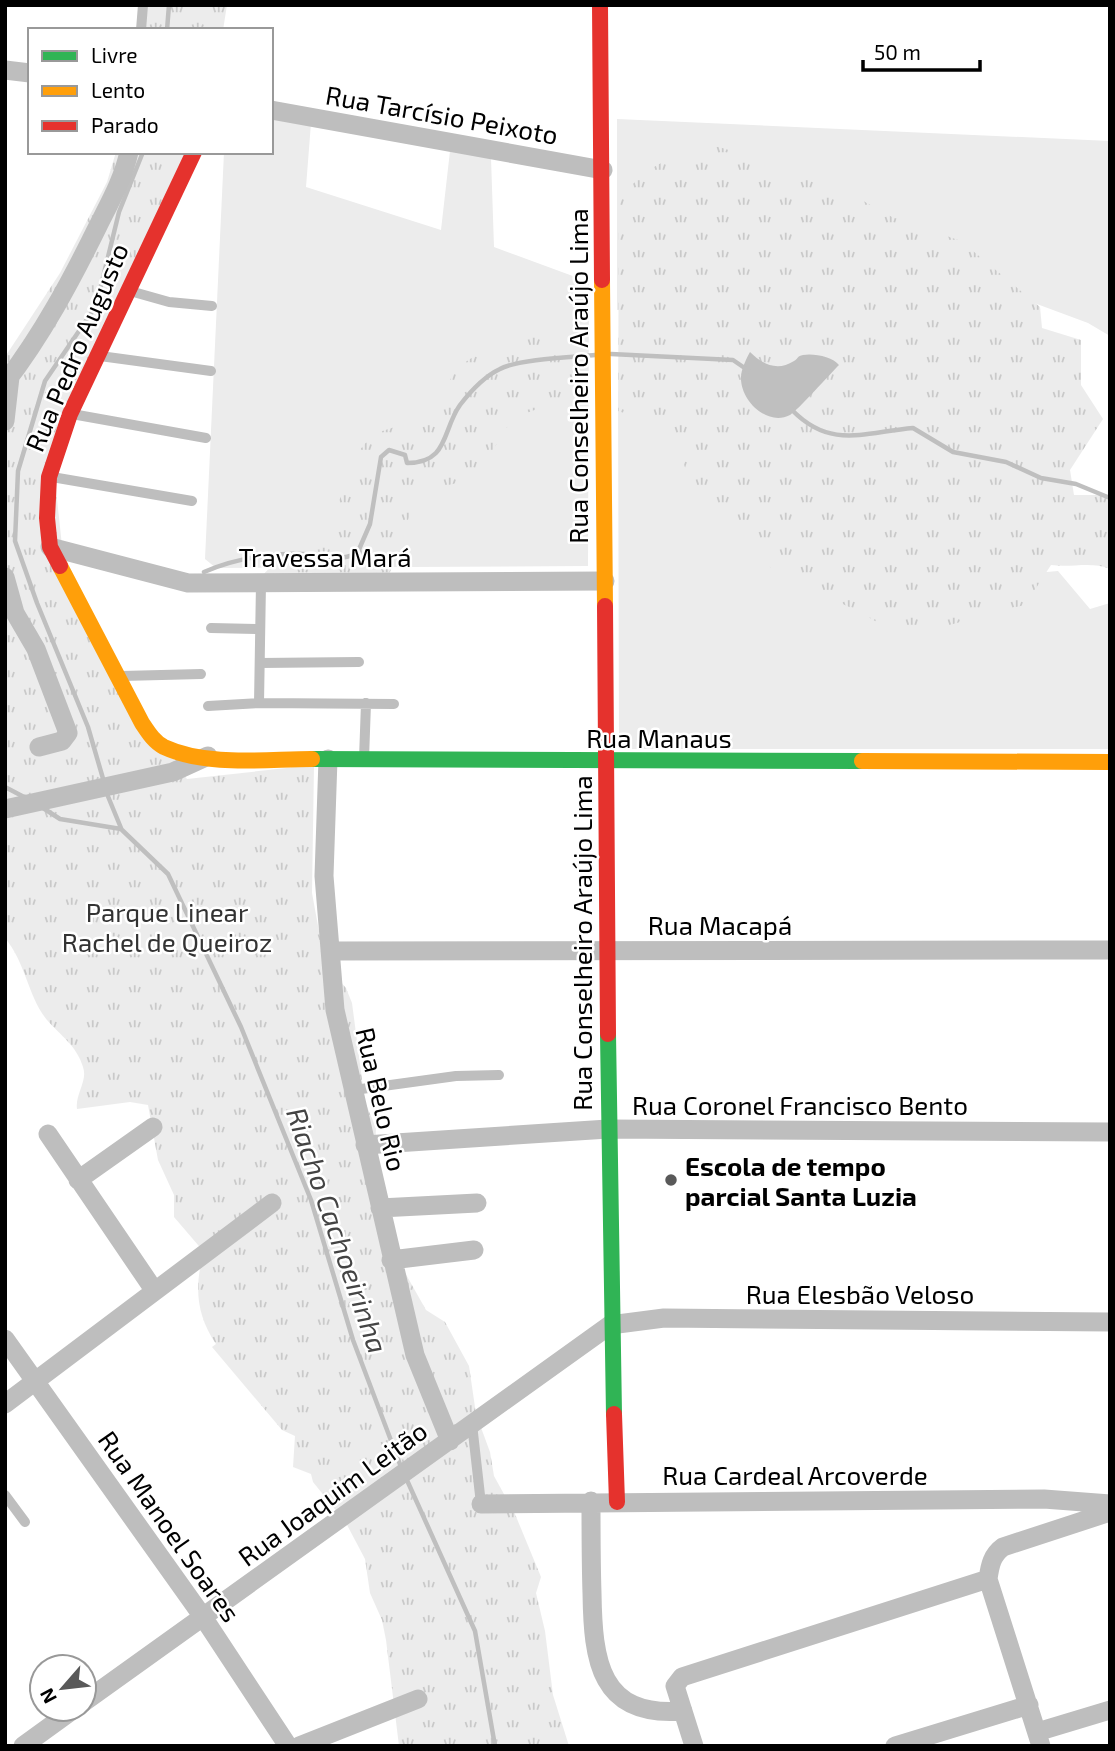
<svg xmlns="http://www.w3.org/2000/svg" width="1115" height="1751" font-family="'Exo 2',sans-serif">
  <style>
    .grass { fill: #ececec }
    .park { fill: url(#park-tufts) }
    .water { fill: #bfbfbf }
    .lines { fill: none; stroke-linecap: round; stroke-linejoin: round }
    .stream { stroke: #bfbfbf; stroke-width: 4.5 }
    .lane { stroke: #bebebe; stroke-width: 10 }
    .street { stroke: #bebebe; stroke-width: 19 }
    .fast { stroke: #30b455; stroke-width: 16 }
    .slow { stroke: #ff9f0a; stroke-width: 16 }
    .jam { stroke: #e5322d; stroke-width: 16 }
    .poi-dot { fill: #595959; stroke: #fff; stroke-width: 2.5 }
    .labels { text-anchor: middle; dominant-baseline: central; stroke-width: 5; stroke-linejoin: round; paint-order: stroke }
    .street-label { font-size: 26px; fill: #000; stroke: #fff }
    .park-label { font-size: 26px; fill: #333; stroke: #fff }
    .poi-label { font-size: 26px; font-weight: bold; fill: #000; stroke: #fff; text-anchor: start }
    .water-label { font-size: 28px; font-style: italic; fill: #444; stroke: #fff }
  </style>
  <defs>
    <pattern id="park-tufts" width="24" height="20" patternUnits="userSpaceOnUse" patternTransform="scale(1.75)"><rect width="24" height="20" fill="#ececec"/><path d="M3 7l-1-3M5 7V3M7 7l1-3M15 17l-1-3M17 17v-4M19 17l1-3" fill="none" stroke="#c9c9c9"/></pattern>
  </defs>
  <rect width="100%" height="100%" fill="#fff"/>
  <path class="grass" d="M 271,118 L 311,123 L 306,187 L 441,230 L 450,151 L 491,158 L 494,247 L 589,282 L 588,566 L 216,568 L 205,559 L 224,152 L 271,152 Z
    M 617,119 L 1110,141 L 1110,336 L 1088,323 L 1002,291 L 708,293 L 617,310 Z
    M 684,380 L 1001,576 L 1058,571 L 1090,609 L 1110,603 L 1110,749 L 625,749 L 619,739 L 618,392 Z"/>
  <path class="park" d="M 140,5 L 227,5 L 223,30 L 140,30 Z
    M 716,146 L 760,160 L 771,173 L 824,179 L 892,217 L 961,241 L 1040,307 L 1042,328 L 1081,340 L 1081,385 L 1103,419 L 1070,470 L 1074,495 L 1110,495 L 1110,569 C 1092,561 1071,568 1051,565 L 1025,605 C 984,614 945,627 904,638 L 858,611 L 779,575 L 727,527 L 697,506 L 673,429 L 618,411 L 619,199 C 652,161 669,157 716,146 Z
    M 116,152 L 193,152 L 54,471 L 63,555 L 152,727 L 187,779 L 314,765 L 312,893 L 325,964 L 346,988 L 352,1003 L 365,1102 L 376,1128 L 375,1152 L 399,1262 L 426,1310 L 445,1322 L 469,1366 L 476,1414 L 490,1452 L 494,1476 L 515,1514 L 541,1577 L 536,1593 L 545,1631 L 553,1695 L 569,1746 L 399,1746 L 386,1640 L 382,1620 L 370,1593 L 365,1559 L 346,1523 L 313,1482 L 311,1474 L 293,1467 L 295,1436 L 282,1430 L 212,1347 L 216,1344 C 196,1314 194,1286 204,1252 L 174,1217 L 174,1195 L 158,1160 L 148,1105 L 130,1102 L 77,1109 C 75,1094 88,1081 83,1067 C 77,1046 60,1035 47,1020 C 28,997 26,963 5,938 L 5,357 L 60,273 L 107,182 Z
    M 586,328 L 586,400 L 540,408 L 513,418 L 482,467 L 460,482 L 417,494 L 389,575 L 263,575 L 272,565 L 325,543 L 354,457 L 373,434 L 432,415 C 440,402 446,384 455,372 C 478,343 552,331 586,328 Z"/>
  <path class="water" d="M 750,352 C 762,364 777,372 794,361 C 799,358 797,356 803,355 C 814,353 833,357 839,365 C 831,373 797,411 790,415 C 767,427 740,400 741,377 C 741,370 747,357 750,352 Z"/>
  <g class="lines">
    <path class="stream" d="M 167,30 L 169,5
      M 611,354 L 733,360 L 749,371
      M 792,410 C 831,450 865,432 913,428 L 953,452 L 1006,462 L 1041,478 L 1076,484 L 1110,498
      M 204,572 C 235,558 278,551 314,555 C 336,557 334,561 357,554 L 370,524 L 381,457 L 389,450 L 405,455 L 407,463 C 449,463 442,430 460,405 C 470,392 485,376 500,369 C 518,359 573,357 595,355
      M 104,782 L 88,727 L 37,603 L 15,541 L 18,471 L 45,381 L 96,306 L 119,212 L 143,152
      M 5,787 L 26,798
      M 107,794 L 121,828
      M 43,808 L 60,819 L 121,829 L 168,874 L 241,1027 L 311,1200 L 353,1340 L 401,1467
      M 406,1478 L 475,1631 L 495,1746"/>
    <path class="lane" d="M 141,30 L 143,5
      M 130,291 L 169,302 L 212,306
      M 100,356 L 211,371
      M 72,414 L 206,438
      M 52,477 L 192,501
      M 211,628 L 260,629
      M 260,663 L 359,662
      M 122,676 L 201,674
      M 259,703 L 261,583
      M 208,706 L 259,703 L 394,704
      M 364,759 L 366,703
      M 354,1090 L 456,1076 L 499,1075
      M 472,1424 L 481,1504
      M 5,1495 L 25,1522"/>
    <path class="street" d="M 5,70 L 30,73
      M 271,110 L 603,170
      M 5,383 C 42,335 71,281 98,226 C 110,202 123,179 129,152
      M 5,421 L 10,377
      M 50,547 L 188,583 L 605,581
      M 5,577 L 15,613 L 36,649 L 68,733 L 62,741 L 39,747
      M 328,759 L 324,876 L 335,1010 L 415,1355 L 450,1441
      M 5,809 L 173,772 L 208,756
      M 330,951 L 1110,950
      M 48,1134 L 154,1290
      M 365,1145 L 608,1129 L 1110,1132
      M 78,1180 L 153,1127
      M 380,1208 L 477,1203
      M 391,1260 L 474,1250
      M 5,1339 L 203,1617 L 288,1746
      M 5,1404 L 272,1203
      M 591,1501 C 591,1532 591,1562 592,1593 C 593,1660 599,1718 683,1711
      M 481,1504 L 1044,1499 L 1110,1504
      M 84,1702 L 610,1325 L 664,1318 L 1110,1322
      M 1037,1732 L 1110,1710
      M 23,1746 L 74,1709
      M 299,1746 L 418,1699
      M 694,1746 L 675,1686 L 682,1677 L 988,1579
      M 895,1746 L 1029,1705
      M 1041,1746 L 988,1579 C 990,1565 992,1555 1003,1547 L 1110,1512"/>
    <path class="fast" d="M 312,759 L 862,761
      M 608,1034 L 614,1414"/>
    <path class="slow" d="M 602,280 L 605,606
      M 60,566 L 142,723 C 148,732 154,742 164,747 C 207,767 266,759 312,759
      M 862,761 L 1110,762"/>
    <path class="jam" d="M 600,5 L 602,280
      M 60,566 L 50,547 L 47,518 L 49,477 L 70,414 L 194,152
      M 605,606 L 608,1034
      M 614,1414 L 617,1502"/>
  </g>
  <circle class="poi-dot" cx="671" cy="1180" r="7"/>
  <g class="labels">
    <g class="street-label">
      <text transform="translate(442 114) rotate(10)">Rua Tarcísio Peixoto</text>
      <text transform="translate(76 347) rotate(-67)">Rua Pedro Augusto</text>
      <text transform="translate(577 376) rotate(-90)">Rua Conselheiro Araújo Lima</text>
      <text x="325" y="556">Travessa Mará</text>
      <text x="659" y="737">Rua Manaus</text>
      <text x="720" y="924">Rua Macapá</text>
      <text transform="translate(581 943) rotate(-90)">Rua Conselheiro Araújo Lima</text>
      <text transform="translate(382 1099) rotate(77)">Rua Belo Rio</text>
      <text x="800" y="1104">Rua Coronel Francisco Bento</text>
      <text x="860" y="1293">Rua Elesbão Veloso</text>
      <text x="795" y="1474">Rua Cardeal Arcoverde</text>
      <text transform="translate(332 1493) rotate(-36)">Rua Joaquim Leitão</text>
      <text transform="translate(170 1526) rotate(55)">Rua Manoel Soares</text>
    </g>
    <g class="park-label">
      <text x="167" y="911">Parque Linear<tspan x="167" dy="30">Rachel de Queiroz</tspan></text>
    </g>
    <g class="poi-label">
      <text x="685" y="1165">Escola de tempo<tspan x="685" dy="30">parcial Santa Luzia</tspan></text>
    </g>
    <g class="water-label">
      <text transform="translate(338 1230) rotate(71)">Riacho Cachoeirinha</text>
    </g>
  </g>
  <rect width="1115" height="1751" fill="none" stroke="#000000" stroke-width="14"/>
  <rect x="28" y="28" width="245" height="126" fill="#ffffff" stroke="#999999" stroke-width="2"/>
  <rect x="42" y="51" width="35" height="10" fill="#30b455" stroke="#999999" stroke-width="2"/>
  <text x="91" y="63" font-size="21" fill="#000000">Livre</text>
  <rect x="42" y="86" width="35" height="10" fill="#ff9f0a" stroke="#999999" stroke-width="2"/>
  <text x="91" y="98" font-size="21" fill="#000000">Lento</text>
  <rect x="42" y="121" width="35" height="10" fill="#e5322d" stroke="#999999" stroke-width="2"/>
  <text x="91" y="133" font-size="21" fill="#000000">Parado</text>
  <g transform="translate(63 1688) rotate(242)"><circle r="33" fill="#ffffff" stroke="#999999" stroke-width="2"/>
  <path d="M0-5L12 26L0 18L-12 26Z" fill="#595959"/>
  <text y="-10" font-size="19" font-weight="bold" text-anchor="middle" fill="#000000">N</text>
  </g>
  <path d="M863 60v10h117v-10" fill="none" stroke="#000000" stroke-width="3.5"/>
  <text x="874" y="60" font-size="21" fill="#000000" stroke="#ffffff" stroke-width="5" paint-order="stroke">50 m</text>
</svg>
